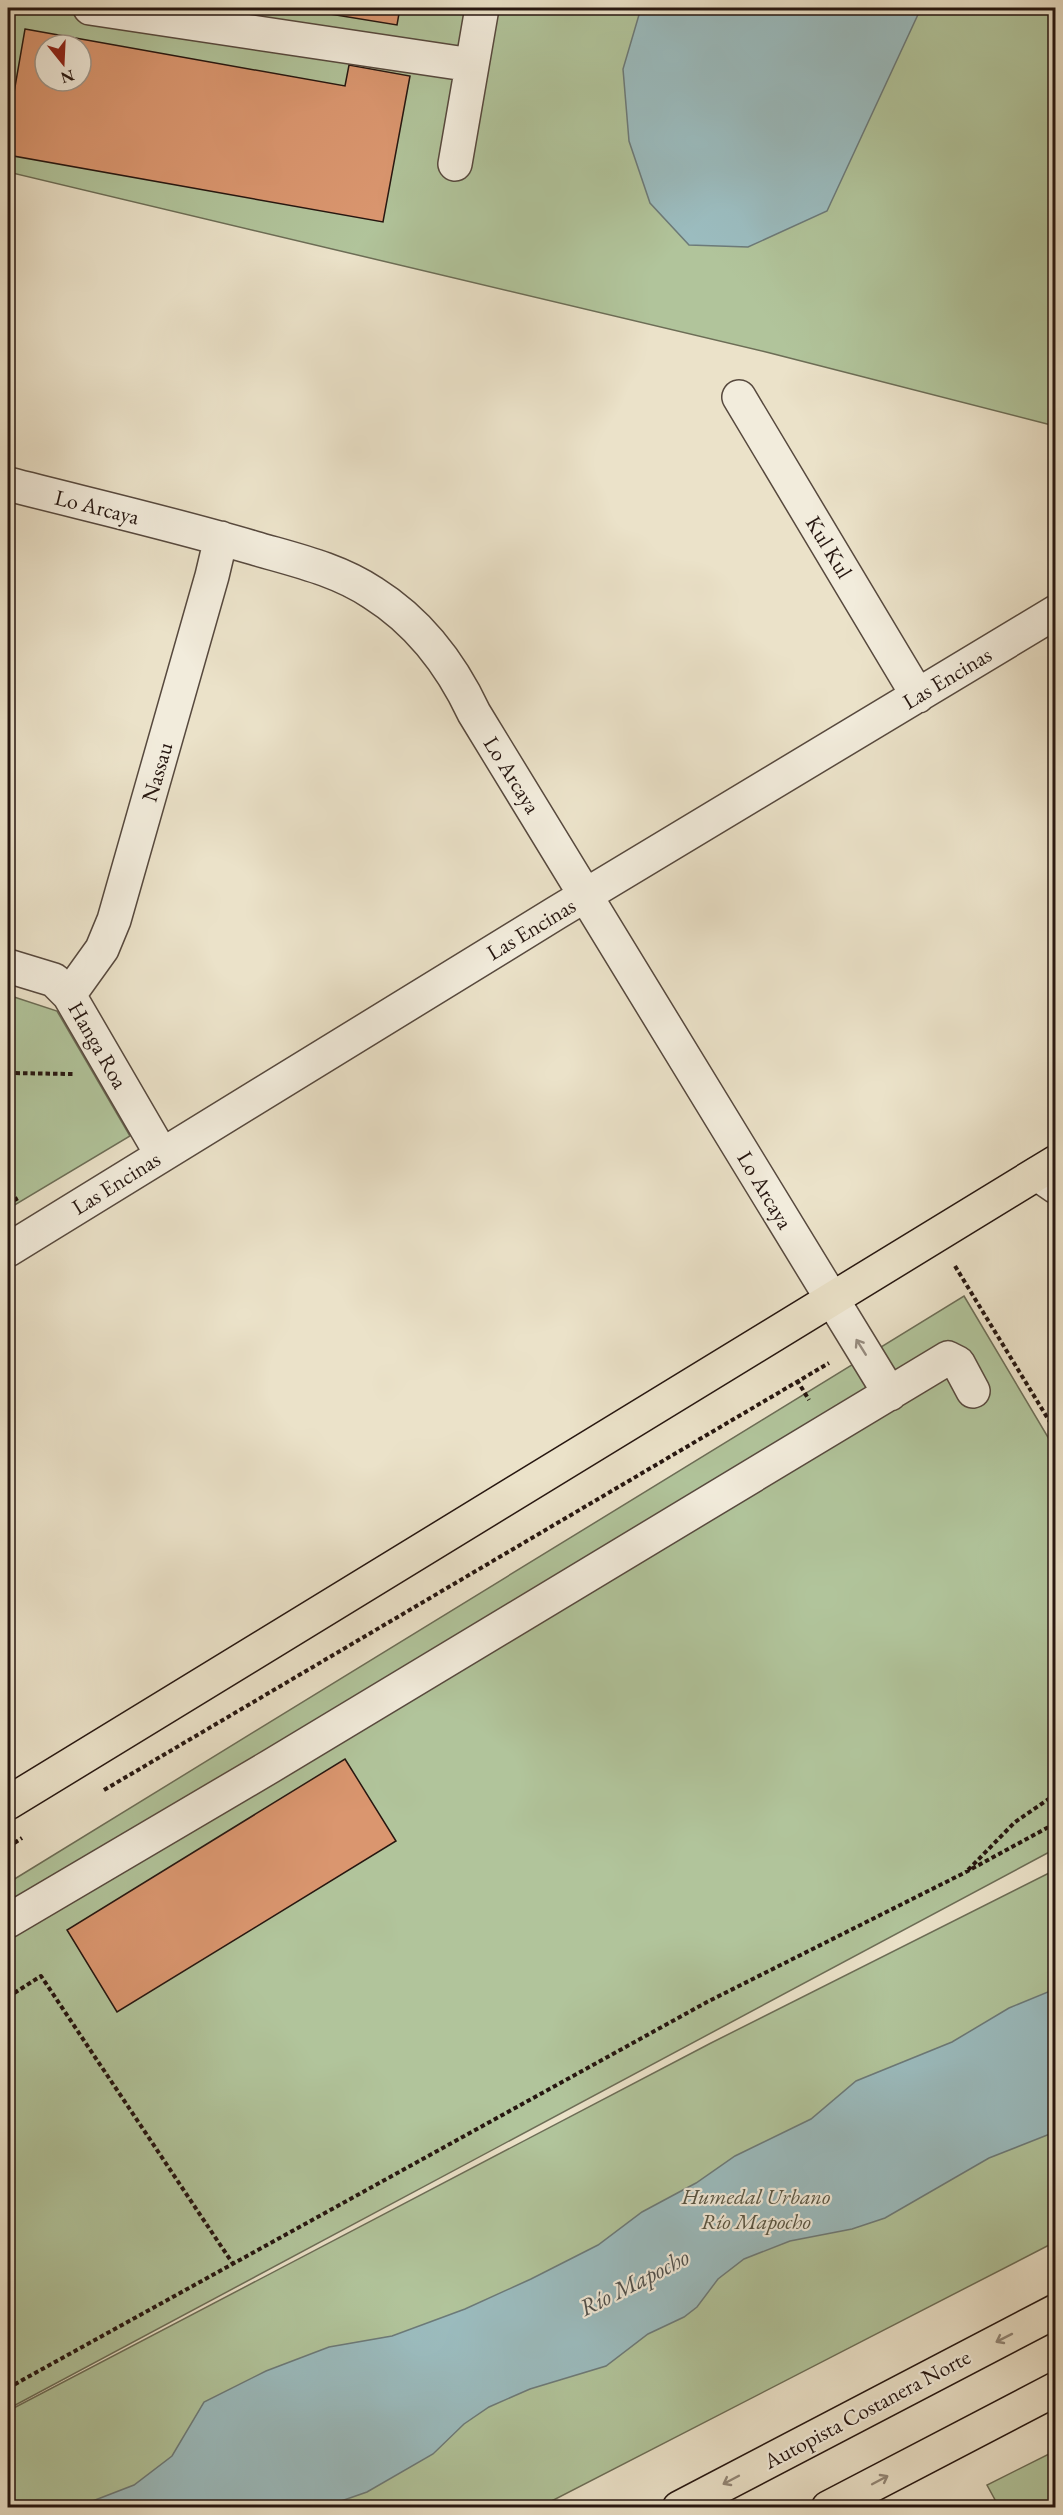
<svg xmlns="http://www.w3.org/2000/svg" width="1063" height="2515" font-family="'EB Garamond',serif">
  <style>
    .green { fill: #b1c49b; stroke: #6c6d56; stroke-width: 1.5; fill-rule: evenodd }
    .water { fill: #9bbcbf; stroke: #6c7a79; stroke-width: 1.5 }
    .building { fill: #da966f; stroke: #261610; stroke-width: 1.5; fill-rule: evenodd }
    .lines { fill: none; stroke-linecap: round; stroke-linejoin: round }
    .minor-casing { stroke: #57493e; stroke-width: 36 }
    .major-casing { stroke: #261610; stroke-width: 36 }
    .highway-casing { stroke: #261610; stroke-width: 36 }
    .path { stroke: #261610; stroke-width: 4; stroke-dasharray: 4.5 3; stroke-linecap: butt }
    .minor { stroke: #f2ecdc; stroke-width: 33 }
    .major { stroke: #ebe2c9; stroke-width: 33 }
    .highway { stroke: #ebe2c9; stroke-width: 33 }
    .oneway { stroke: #968c80 }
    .oneway2 { stroke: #928676 }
    .labels { text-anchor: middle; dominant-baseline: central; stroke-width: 4.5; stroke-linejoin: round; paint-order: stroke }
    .street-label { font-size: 22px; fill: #261610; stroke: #f2ecdc }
    .park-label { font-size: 22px; font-style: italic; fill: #575341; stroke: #f2ecdc }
    .water-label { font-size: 24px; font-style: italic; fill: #4f504d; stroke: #f2ecdc }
  </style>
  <rect width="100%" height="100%" fill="#ebe2c9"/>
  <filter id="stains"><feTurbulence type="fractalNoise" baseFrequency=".00333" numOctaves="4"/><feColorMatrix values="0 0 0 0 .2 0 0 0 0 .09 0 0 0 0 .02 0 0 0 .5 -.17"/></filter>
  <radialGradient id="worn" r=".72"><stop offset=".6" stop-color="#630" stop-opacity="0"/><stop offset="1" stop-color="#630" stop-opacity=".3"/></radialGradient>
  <path class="green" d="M 8,8 L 1055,8 L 1055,426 L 770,353 L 8,172 ZM 45,45 L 81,45 L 81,81 L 45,81 Z
    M 8,995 L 57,1011 L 130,1136 L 8,1209 Z
    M 964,1296 L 1055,1449 L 1055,1849 L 8,2409 L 8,1883 Z
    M 1055,1870 L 1055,2242 L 540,2507 L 8,2508 L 8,2411 L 711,2043 Z
    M 1055,2451 L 1055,2507 L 999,2507 L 987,2485 Z"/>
  <path class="water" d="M 641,8 L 921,8 L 827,211 L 748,247 L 689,245 L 650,203 L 629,141 L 623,69 Z
    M 1055,1989 L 1055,2132 L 989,2158 L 885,2218 L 852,2229 L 790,2241 L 744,2259 L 718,2279 L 697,2307 L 684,2317 L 648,2334 L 606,2366 L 530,2389 L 489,2407 L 464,2424 L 433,2454 L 367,2492 L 321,2508 L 77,2507 L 134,2485 L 172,2456 L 204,2402 L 266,2371 L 329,2347 L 392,2336 L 465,2309 L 531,2279 L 598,2245 L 642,2212 L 696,2183 L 735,2156 L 811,2119 L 856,2081 L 952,2042 L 1009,2008 Z"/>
  <path class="building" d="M 293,8 L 400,8 L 397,25 Z
    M 25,29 L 345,86 L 349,65 L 410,76 L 383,222 L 8,155 L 8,127 ZM 45,45 L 81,45 L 81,81 L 45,81 Z
    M 345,1759 L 396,1841 L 117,2012 L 67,1930 Z"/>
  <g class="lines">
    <defs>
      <path id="minor" d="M 90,8 L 472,65
        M 455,164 L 482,8
        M 739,397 L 918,696
        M 8,484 C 90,505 173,524 254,548 C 295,560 337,569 373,593 C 419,622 451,664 474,713 L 890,1394
        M 8,966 L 54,980 L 69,995 L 162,1155
        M 69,995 L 102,949 L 114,920 L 212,576 L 221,538
        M 1037,1174 L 1056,1187
        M 8,1250 L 556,913 L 1056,612
        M 8,1921 L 271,1766 L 948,1358 L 958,1363 L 973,1391"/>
      <path id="major" d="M 8,1803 L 1056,1162"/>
      <path id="highway" d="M 679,2508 L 1056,2311
        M 828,2508 L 1056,2389"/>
    </defs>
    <use href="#minor" class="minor-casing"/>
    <use href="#major" class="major-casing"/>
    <use href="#highway" class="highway-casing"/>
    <path class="path" d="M 8,1073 L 73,1074
      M 8,1106 L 11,1123 L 8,1130
      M 8,1184 L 17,1201
      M 955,1266 L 1056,1432
      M 797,1380 L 809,1400
      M 104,1790 L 829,1363
      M 8,1847 L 22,1838
      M 968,1870 L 1015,1822 L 1056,1794
      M 8,1997 L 41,1976 L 233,2264
      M 8,2388 L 707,2002 L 964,1873 L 1056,1823"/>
    <use href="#minor" class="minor"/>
    <use href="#major" class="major"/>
    <use href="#highway" class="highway"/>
  </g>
  <defs><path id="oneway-shaft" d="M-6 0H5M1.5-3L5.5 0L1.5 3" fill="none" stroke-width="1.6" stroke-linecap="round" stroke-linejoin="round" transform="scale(1.5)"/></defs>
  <use class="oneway" href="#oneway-shaft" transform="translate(861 1347) rotate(-122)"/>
  <g class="oneway2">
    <use href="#oneway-shaft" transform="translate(1004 2338) rotate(153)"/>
    <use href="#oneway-shaft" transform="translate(731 2480) rotate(152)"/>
    <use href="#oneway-shaft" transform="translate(880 2480) rotate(-28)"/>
  </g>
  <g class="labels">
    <g class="street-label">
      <text transform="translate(97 507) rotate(14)">Lo Arcaya</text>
      <text transform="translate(829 547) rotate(59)">Kul Kul</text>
      <text transform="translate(947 678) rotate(-31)">Las Encinas</text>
      <text transform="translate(157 772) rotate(-74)">Nassau</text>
      <text transform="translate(512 775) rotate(58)">Lo Arcaya</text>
      <text transform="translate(531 929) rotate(-31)">Las Encinas</text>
      <text transform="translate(98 1045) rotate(60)">Hanga Roa</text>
      <text transform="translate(116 1183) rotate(-32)">Las Encinas</text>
      <text transform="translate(765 1190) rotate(59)">Lo Arcaya</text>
      <text transform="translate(867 2409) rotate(-28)">Autopista Costanera Norte</text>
    </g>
    <g class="park-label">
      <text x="756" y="2196">Humedal Urbano<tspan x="756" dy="25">Río Mapocho</tspan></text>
    </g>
    <g class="water-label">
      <text transform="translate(634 2282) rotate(-27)">Río Mapocho</text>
    </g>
  </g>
  <rect width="1063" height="2515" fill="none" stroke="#ebe2c9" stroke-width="30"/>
  <rect x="9" y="9" width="1045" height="2497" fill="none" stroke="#261610" stroke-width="3"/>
  <rect x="15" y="15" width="1033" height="2485" fill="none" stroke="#261610" stroke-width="1.5"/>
  <g transform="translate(63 63) rotate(162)"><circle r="28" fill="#f2ecdc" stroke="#a0968a" stroke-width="1.5"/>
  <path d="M0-4.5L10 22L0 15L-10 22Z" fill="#8f2418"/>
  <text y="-9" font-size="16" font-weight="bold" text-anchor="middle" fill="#261610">N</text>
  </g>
  <rect width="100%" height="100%" filter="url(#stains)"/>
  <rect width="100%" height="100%" fill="url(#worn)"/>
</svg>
